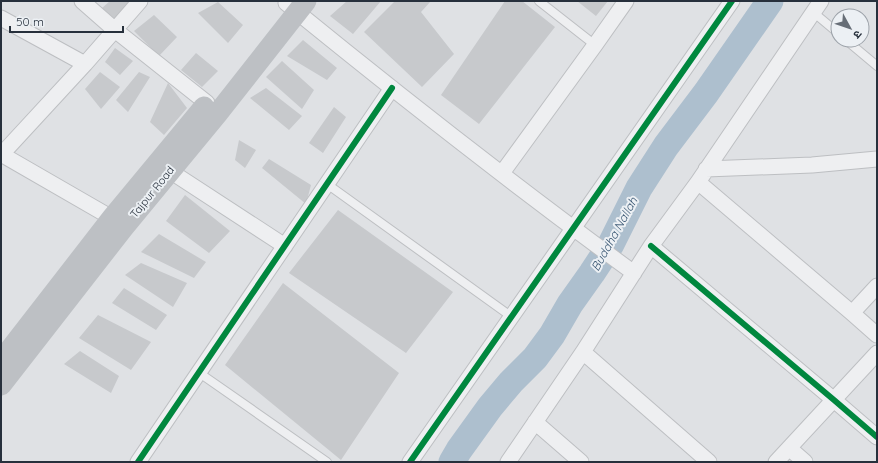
<svg xmlns="http://www.w3.org/2000/svg" width="878" height="463" font-family="Quicksand,'Noto Sans Devanagari',sans-serif">
  <style>
    .lines { fill: none; stroke-linecap: round; stroke-linejoin: round }
    .river { stroke: #adbfce; stroke-width: 27 }
    .building { fill: #c7c9cc }
    .service-casing { stroke: #bdbfc2; stroke-width: 10 }
    .minor-casing { stroke: #bdbfc2; stroke-width: 17 }
    .service { stroke: #eeeff1; stroke-width: 8 }
    .minor { stroke: #eeeff1; stroke-width: 15 }
    .secondary { stroke: #bdc0c4; stroke-width: 21 }
    .cycleway-casing { stroke: #ecf0f4; stroke-width: 8 }
    .cycleway { stroke: #00873e; stroke-width: 6 }
    .labels { text-anchor: middle; dominant-baseline: central; stroke-width: 4; stroke-linejoin: round; paint-order: stroke }
    .street-label { font-size: 11px; fill: #27303c; stroke: #ecf0f4 }
    .water-label { font-size: 12px; font-style: italic; fill: #33516e; stroke: #ecf0f4 }
  </style>
  <rect width="100%" height="100%" fill="#dfe1e4"/>
  <g class="lines">
    <path class="river" d="M 452,462 L 459,450 L 490,407 L 511,382 L 535,358 L 552,335 L 570,304 L 592,273 L 611,244 L 639,188 L 666,146 L 706,93 L 770,1"/>
  </g>
  <path class="building" d="M 110,1 L 129,1 L 131,3 L 115,19 L 102,8 Z
    M 347,1 L 381,1 L 353,34 L 330,16 Z
    M 395,1 L 431,1 L 421,12 L 454,54 L 422,87 L 364,32 Z
    M 505,1 L 522,1 L 555,27 L 479,124 L 441,95 Z
    M 577,1 L 608,1 L 596,16 Z
    M 218,2 L 243,25 L 228,43 L 198,13 Z
    M 154,15 L 177,37 L 159,56 L 134,31 Z
    M 303,40 L 337,68 L 327,80 L 287,56 Z
    M 115,48 L 133,61 L 120,75 L 105,62 Z
    M 196,53 L 218,71 L 202,87 L 181,70 Z
    M 282,61 L 314,90 L 302,109 L 266,77 Z
    M 100,72 L 120,87 L 101,109 L 85,89 Z
    M 139,72 L 150,77 L 128,112 L 116,100 Z
    M 168,83 L 187,108 L 164,135 L 150,122 Z
    M 266,88 L 302,116 L 289,130 L 250,98 Z
    M 334,107 L 346,117 L 323,153 L 309,143 Z
    M 239,140 L 256,150 L 245,168 L 235,160 Z
    M 269,159 L 311,185 L 306,204 L 262,168 Z
    M 185,195 L 230,231 L 209,253 L 166,221 Z
    M 338,210 L 453,292 L 406,353 L 289,273 Z
    M 159,234 L 206,262 L 194,278 L 141,252 Z
    M 141,263 L 187,283 L 173,307 L 125,275 Z
    M 283,283 L 399,373 L 341,460 L 225,365 Z
    M 124,288 L 167,315 L 156,330 L 112,303 Z
    M 98,315 L 151,342 L 131,370 L 79,338 Z
    M 80,351 L 119,376 L 111,393 L 64,364 Z"/>
  <g class="lines">
    <defs>
      <path id="service" d="M 539,1 L 595,45
        M 813,12 L 838,33
        M 846,40 L 877,66
        M 327,184 L 512,317
        M 198,372 L 327,462"/>
      <path id="minor" d="M 82,1 L 115,30 L 207,103
        M 286,3 C 400,96 515,186 634,273
        M 1,18 L 85,64
        M 1,154 L 112,218
        M 2,154 L 85,64 L 140,1
        M 706,169 L 812,165 L 877,159
        M 170,171 L 285,246
        M 502,173 L 595,45 L 626,1
        M 698,182 L 852,313 L 877,335
        M 651,246 L 834,400 L 877,437
        M 852,313 L 877,286
        M 583,352 L 709,462
        M 535,422 L 581,462
        M 789,448 L 805,462
        M 138,462 L 392,88
        M 410,462 L 732,1
        M 508,462 L 583,352 L 651,246 L 698,182 L 821,1
        M 776,462 L 877,353"/>
    </defs>
    <use href="#service" class="service-casing"/>
    <use href="#minor" class="minor-casing"/>
    <use href="#service" class="service"/>
    <use href="#minor" class="minor"/>
    <path class="secondary" d="M 1,361 L 112,218 L 204,107
      M 1,385 L 124,227 L 218,113 L 306,1"/>
    <defs>
      <path id="cycleway" d="M 651,246 L 834,400 L 877,437
        M 138,462 L 392,88
        M 410,462 L 732,1"/>
    </defs>
    <use href="#cycleway" class="cycleway-casing"/>
    <use href="#cycleway" class="cycleway"/>
  </g>
  <g class="labels">
    <g class="street-label">
      <text transform="translate(152 192) rotate(-51)">Tajpur Road</text>
    </g>
    <g class="water-label">
      <text transform="translate(614 234) rotate(-61)">Buddha Nallah</text>
    </g>
  </g>
  <rect width="878" height="463" fill="none" stroke="#27303c" stroke-width="4"/>
  <g transform="translate(850 28) rotate(130)"><circle r="19" fill="#ecf0f4" stroke="#9da3aa"/>
  <path d="M0-3L7 15L0 10L-7 15Z" fill="#676e77"/>
  <text y="-6" font-size="11" font-weight="bold" text-anchor="middle" fill="#27303c">उ</text>
  </g>
  <path d="M10 26v6h113v-6" fill="none" stroke="#27303c" stroke-width="2"/>
  <text x="16" y="26" font-size="12" fill="#27303c" stroke="#ecf0f4" stroke-width="3" paint-order="stroke">50 m</text>
</svg>
